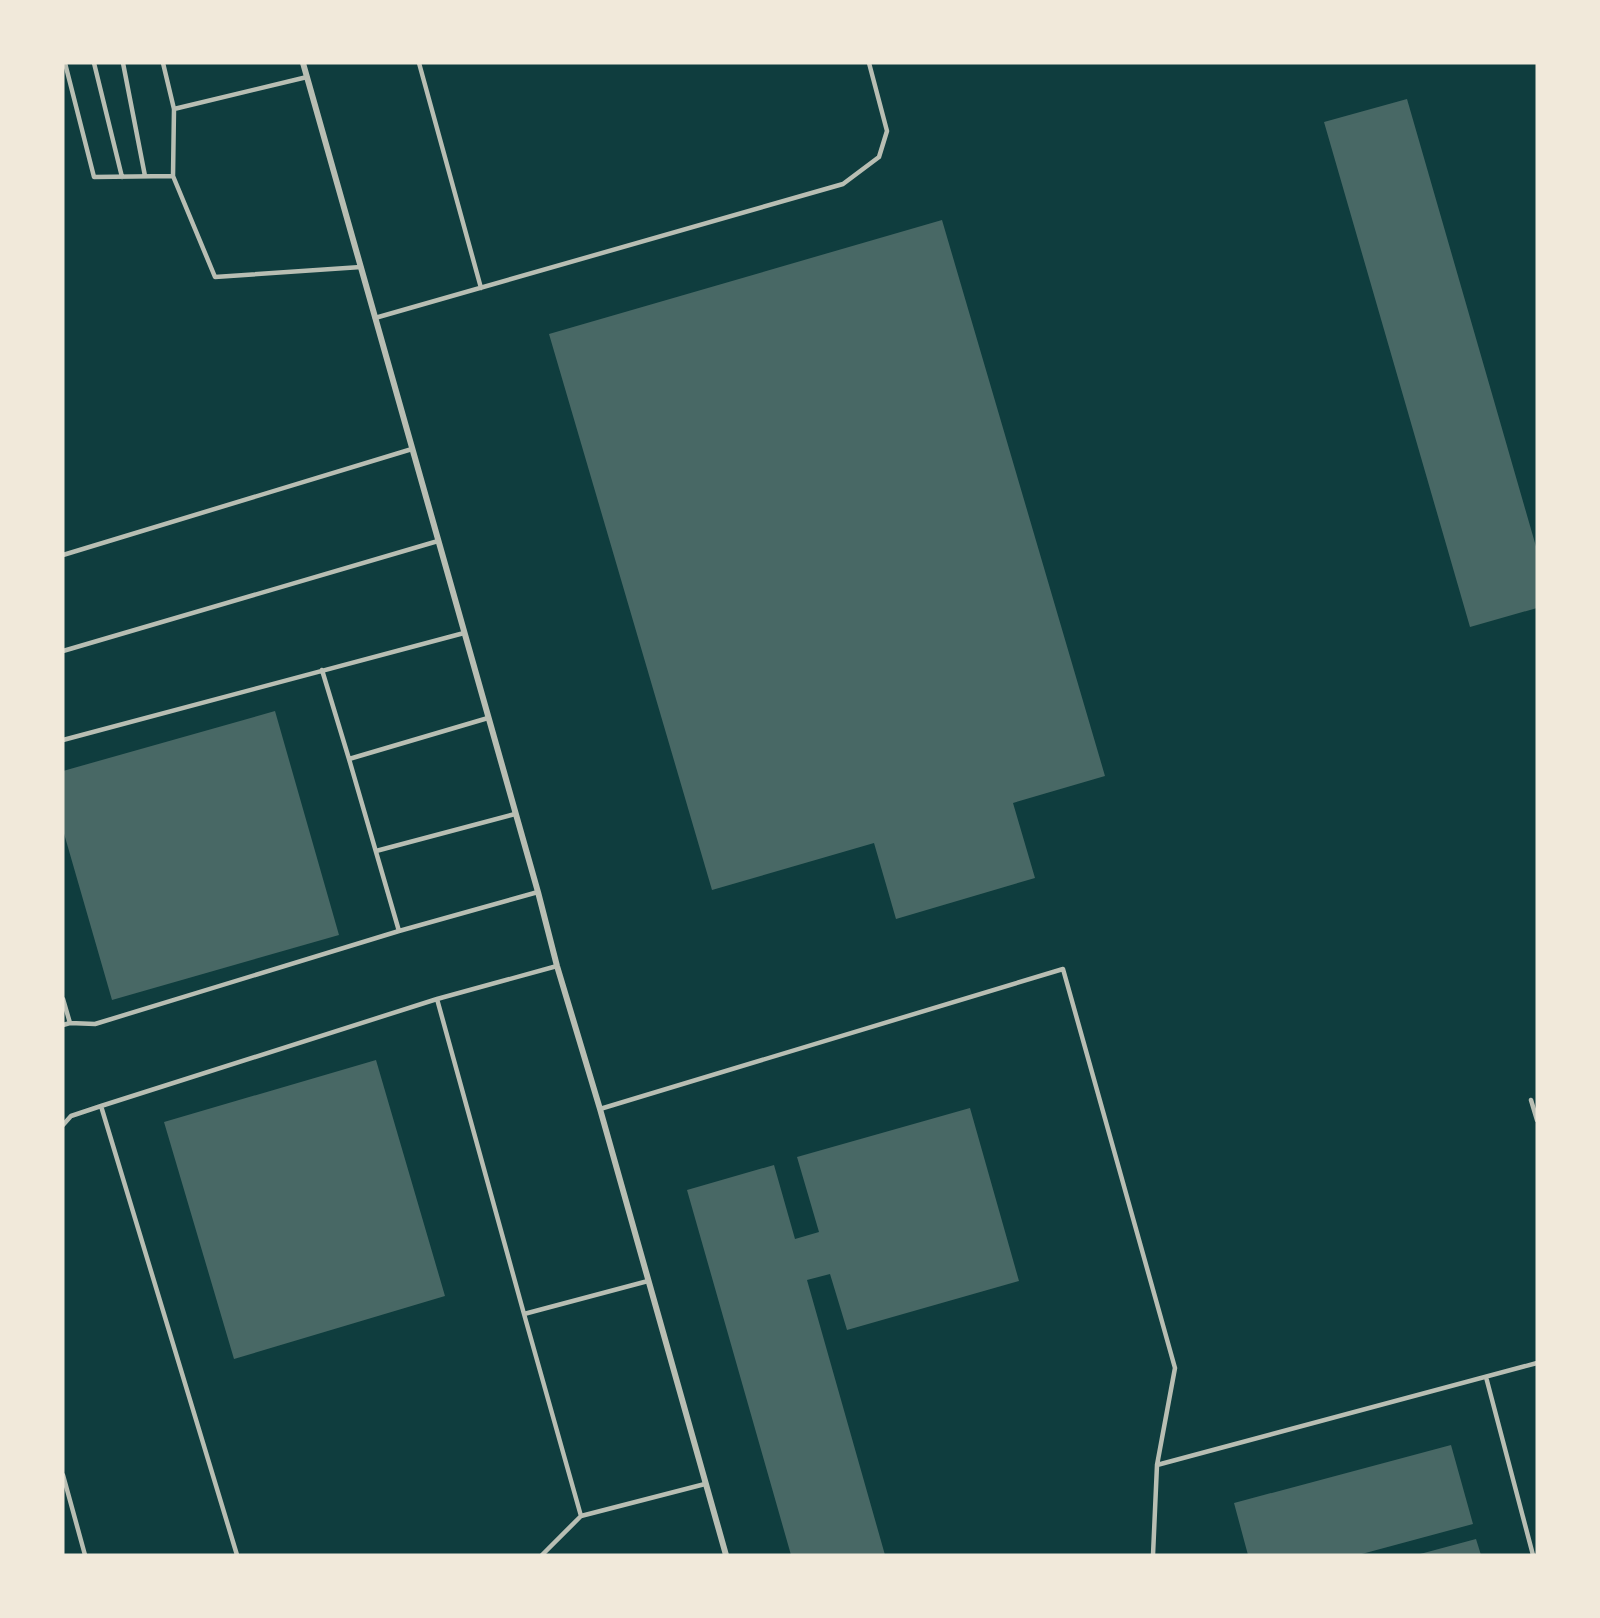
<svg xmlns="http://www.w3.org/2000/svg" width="1600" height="1618" font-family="Poppins,sans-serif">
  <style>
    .building { fill: #486865 }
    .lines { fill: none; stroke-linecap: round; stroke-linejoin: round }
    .service { stroke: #b8beb3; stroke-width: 4.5 }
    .minor { stroke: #b8beb3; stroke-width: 6 }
  </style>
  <rect width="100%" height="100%" fill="#0f3d3e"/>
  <path class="building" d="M 1407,99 L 1537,550 L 1537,608 L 1470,627 L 1324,122 Z
    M 942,220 L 1105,776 L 1013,803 L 1035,878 L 896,919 L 874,843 L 712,890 L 549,334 Z
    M 275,711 L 339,935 L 112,1000 L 63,830 L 63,771 Z
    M 376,1060 L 445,1296 L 234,1359 L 164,1122 Z
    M 970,1108 L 1019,1281 L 847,1330 L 830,1274 L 807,1280 L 885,1555 L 791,1555 L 687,1190 L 774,1165 L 795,1239 L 819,1232 L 797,1157 Z
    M 1451,1445 L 1473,1524 L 1358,1555 L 1248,1555 L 1234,1503 Z
    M 1476,1539 L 1481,1555 L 1421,1555 L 1420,1554 Z"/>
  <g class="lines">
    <path class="service" d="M 65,63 L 94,177 L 173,176
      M 94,63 L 122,177
      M 123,63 L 145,176
      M 163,63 L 174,109 L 307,77
      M 419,63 L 481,288
      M 174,109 L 173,176 L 215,277 L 361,267
      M 375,318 L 843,184 L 879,157 L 887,131 L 869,63
      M 63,555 L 412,449
      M 63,651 L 438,541
      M 322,670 L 349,759
      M 63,740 L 464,633
      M 376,851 L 515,814
      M 399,931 L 349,759 L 488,718
      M 63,999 L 70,1023 L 63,1025
      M 437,999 L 524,1314
      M 70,1023 L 95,1024 L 399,931 L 538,892
      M 1531,1100 L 1537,1120
      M 101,1106 L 237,1555
      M 600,1109 L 1063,969 L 1175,1368 L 1157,1465 L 1153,1555
      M 63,1125 L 71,1116 L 101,1106 L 437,999 L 557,966
      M 1486,1377 L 1533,1555
      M 1157,1465 L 1537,1363
      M 63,1475 L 85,1555
      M 581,1516 L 524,1314 L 648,1281
      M 542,1555 L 581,1516 L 705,1484"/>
    <path class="minor" d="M 303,63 L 538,892 L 557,966 L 600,1109 L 726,1555"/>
  </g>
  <rect width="1600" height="1618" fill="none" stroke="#f1e9da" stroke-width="129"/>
</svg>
